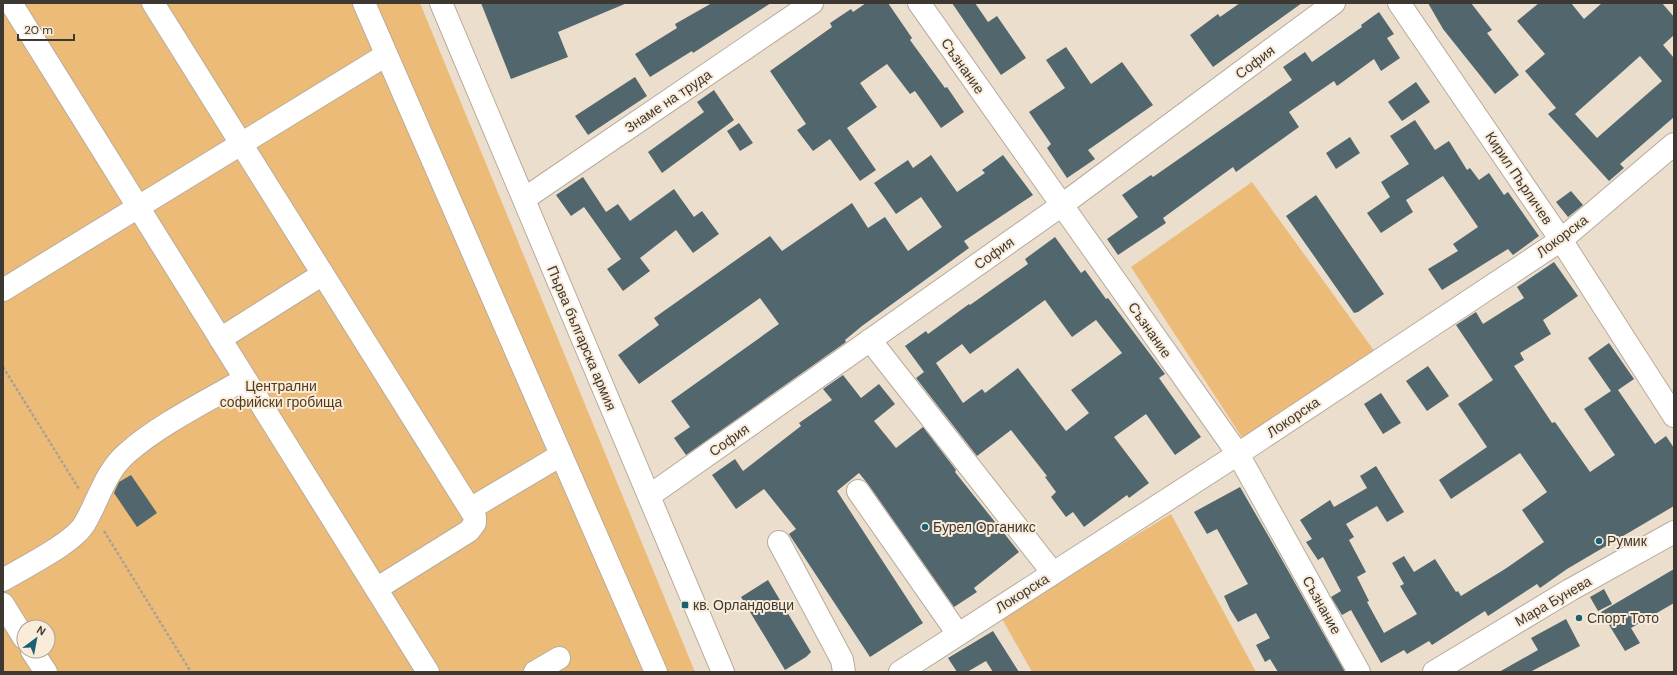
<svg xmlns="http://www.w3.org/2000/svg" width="1677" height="675" font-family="'DM Sans',sans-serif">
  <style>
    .green { fill: #edbb78; fill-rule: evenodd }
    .building { fill: #52676d; fill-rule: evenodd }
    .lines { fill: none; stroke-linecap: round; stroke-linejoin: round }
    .minor-casing { stroke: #b8ab9b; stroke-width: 24 }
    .path { stroke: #aba193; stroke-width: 2.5; stroke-dasharray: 3 2; stroke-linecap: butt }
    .minor { stroke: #fff; stroke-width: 22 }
    .poi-dot { fill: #1a6172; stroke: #f9ecda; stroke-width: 1.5 }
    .labels { text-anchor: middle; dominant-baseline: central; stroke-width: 4; stroke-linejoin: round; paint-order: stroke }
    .street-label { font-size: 14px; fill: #3d3831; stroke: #f9ecda }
    .park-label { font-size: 14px; fill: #543c1b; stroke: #f9ecda }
    .poi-label { font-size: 14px; fill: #3d3831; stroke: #f9ecda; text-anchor: start }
  </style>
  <rect width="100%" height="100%" fill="#ecdecd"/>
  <path class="green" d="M 3,3 L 420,3 L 695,672 L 3,672 ZM 24,627 L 48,627 L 48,651 L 24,651 Z
    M 1252,182 L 1380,359 L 1245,442 L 1131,267 Z
    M 1171,514 L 1256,672 L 1032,672 L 1001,617 Z"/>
  <path class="building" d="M 481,3 L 627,3 L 558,32 L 568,57 L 511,79 Z
    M 712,3 L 771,3 L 693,53 L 692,51 L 650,77 L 635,54 L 677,28 L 675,24 Z
    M 866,3 L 888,3 L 912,38 L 910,40 L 945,88 L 947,87 L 964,112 L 941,128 L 915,91 L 910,94 L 887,64 L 860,83 L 877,107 L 847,128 L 876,170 L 860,181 L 830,139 L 813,151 L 797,130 L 806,124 L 770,71 L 832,27 L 830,23 L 851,9 L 853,12 Z
    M 952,3 L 975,3 L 988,22 L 997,16 L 1026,58 L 1001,75 Z
    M 1240,3 L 1302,3 L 1213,67 L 1190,35 L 1218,14 L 1220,17 Z
    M 1428,3 L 1471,3 L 1492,30 L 1487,33 L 1519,75 L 1495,94 L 1443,29 Z
    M 1539,3 L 1571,3 L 1584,19 L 1602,3 L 1662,3 L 1674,17 L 1674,35 L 1663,45 L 1674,58 L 1674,117 L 1620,164 L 1624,168 L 1609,181 L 1548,114 L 1556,108 L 1525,71 L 1545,54 L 1517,21 ZM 1640,56 L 1662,81 L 1597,138 L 1575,114 Z
    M 1379,12 L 1394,34 L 1387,38 L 1400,58 L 1381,71 L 1374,59 L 1337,86 L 1334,81 L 1289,112 L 1299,127 L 1236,172 L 1233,167 L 1163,218 L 1166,223 L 1118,255 L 1107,239 L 1138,217 L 1122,195 L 1151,175 L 1153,177 L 1292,80 L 1283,67 L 1305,52 L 1312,62 L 1362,27 L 1361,25 Z
    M 1066,47 L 1091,84 L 1122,62 L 1153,105 L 1088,150 L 1095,159 L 1067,178 L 1047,148 L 1051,144 L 1029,112 L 1065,88 L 1046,60 Z
    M 635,77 L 647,96 L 588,135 L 575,116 Z
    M 1416,82 L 1430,102 L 1402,121 L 1388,102 Z
    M 714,90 L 734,120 L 662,173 L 648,152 L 704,112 L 697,102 Z
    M 1415,120 L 1435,150 L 1449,141 L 1467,170 L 1470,168 L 1479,180 L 1489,173 L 1504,195 L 1508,192 L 1539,236 L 1513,255 L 1508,249 L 1442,290 L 1428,269 L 1458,251 L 1453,244 L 1478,227 L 1443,176 L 1406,200 L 1413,212 L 1381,233 L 1367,213 L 1390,197 L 1381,182 L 1409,164 L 1390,136 Z
    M 739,123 L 753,143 L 740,151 L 727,131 Z
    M 1350,137 L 1360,153 L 1336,169 L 1326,153 Z
    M 931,155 L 957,192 L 985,173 L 982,170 L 1003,155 L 1033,195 L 964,241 L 969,248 L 862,326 L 845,340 L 846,342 L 686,455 L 674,438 L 690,427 L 671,401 L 779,324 L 760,298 L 639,384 L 618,355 L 659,325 L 654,318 L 770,236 L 782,251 L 852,203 L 868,228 L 885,217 L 908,251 L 942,227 L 921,197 L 896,214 L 874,183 L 908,160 L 913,168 Z
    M 583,177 L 606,212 L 618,204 L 630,221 L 674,189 L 694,217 L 702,211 L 719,234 L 693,253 L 676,230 L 640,258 L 650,271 L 623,291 L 607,269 L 621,259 L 584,207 L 571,216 L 556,195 Z
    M 1571,191 L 1583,205 L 1568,217 L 1556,202 Z
    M 1316,195 L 1384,294 L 1358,312 L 1354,313 L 1286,216 Z
    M 1055,237 L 1081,273 L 1085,270 L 1106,299 L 1108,298 L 1165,374 L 1159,378 L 1201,437 L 1175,455 L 1146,414 L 1114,437 L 1149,483 L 1129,498 L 1127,495 L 1084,527 L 1073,512 L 1066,517 L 1051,497 L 1056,492 L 1045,477 L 1047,476 L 1011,430 L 977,456 L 916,378 L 924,372 L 905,346 L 926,331 L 928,334 L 969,304 L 970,305 L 1028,264 L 1025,259 ZM 1045,300 L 1072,337 L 1096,320 L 1122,353 L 1071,390 L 1089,413 L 1066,431 L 1018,368 L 985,393 L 982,389 L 963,403 L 936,363 L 962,344 L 970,354 Z
    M 1554,262 L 1578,296 L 1543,320 L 1551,334 L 1520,353 L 1524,360 L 1514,366 L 1552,423 L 1555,422 L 1590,472 L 1615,455 L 1584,409 L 1611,391 L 1588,358 L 1609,343 L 1634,379 L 1618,390 L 1655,444 L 1666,436 L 1674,448 L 1674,506 L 1567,569 L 1540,588 L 1537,584 L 1488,616 L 1485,611 L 1432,645 L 1429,641 L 1407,654 L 1404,650 L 1381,663 L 1351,610 L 1342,615 L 1331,597 L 1341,591 L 1323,557 L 1318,560 L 1306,542 L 1312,539 L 1300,520 L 1330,500 L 1334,507 L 1367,488 L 1360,476 L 1376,466 L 1404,512 L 1387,522 L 1377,506 L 1346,524 L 1354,537 L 1349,540 L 1366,572 L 1357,577 L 1369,601 L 1367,602 L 1384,633 L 1417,614 L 1400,586 L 1404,584 L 1392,563 L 1404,556 L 1414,572 L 1435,559 L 1456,592 L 1458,591 L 1461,596 L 1505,569 L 1544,542 L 1522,510 L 1547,492 L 1520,453 L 1451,499 L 1439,480 L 1487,447 L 1458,404 L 1493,380 L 1456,325 L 1476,312 L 1483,324 L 1524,298 L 1517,287 Z
    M 1428,366 L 1449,396 L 1427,411 L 1406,381 Z
    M 843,375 L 861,398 L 879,384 L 895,404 L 874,421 L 896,448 L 923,427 L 956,470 L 955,472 L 1019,552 L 974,588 L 977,592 L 954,607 L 868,484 L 859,473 L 837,491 L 923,623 L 870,657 L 789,534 L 796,529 L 764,489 L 736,509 L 712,475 L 735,459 L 743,471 L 801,426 L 799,423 L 832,400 L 823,389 Z
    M 1381,393 L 1401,423 L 1383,434 L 1364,404 Z
    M 131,475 L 157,513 L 137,527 L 114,493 L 119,482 Z
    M 1240,487 L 1277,551 L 1345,672 L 1278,672 L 1270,659 L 1265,662 L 1256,645 L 1270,638 L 1256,613 L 1238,622 L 1230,609 L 1224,596 L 1248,584 L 1217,529 L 1207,534 L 1194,512 Z
    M 1674,569 L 1674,603 L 1631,628 L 1640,643 L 1625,651 L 1601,612 Z
    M 768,580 L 811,652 L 806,657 L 785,670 L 741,597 Z
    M 1604,589 L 1612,604 L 1598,611 L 1590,597 Z
    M 1566,619 L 1580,646 L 1530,672 L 1499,672 L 1538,650 L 1531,638 Z
    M 993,631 L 1019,672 L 993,672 L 986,661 L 967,672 L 957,672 L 948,658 Z"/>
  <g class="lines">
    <defs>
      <path id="minor" d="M 11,3 L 428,672
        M 153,3 L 475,517 L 475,523 L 469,531 L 376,589
        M 364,3 L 656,672
        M 441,3 L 723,672
        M 919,3 L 1238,454 L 1359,672
        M 1399,3 L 1561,240 L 1674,416
        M 524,199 L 812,3
        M 3,290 L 386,55
        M 220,339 L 323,274
        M 870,340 L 1053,573
        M 858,491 L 958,634
        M 649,496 L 1062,205 L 1334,3
        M 470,509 L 561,455
        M 779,542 L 842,660 L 844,672
        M 3,580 C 24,567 74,543 85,523 C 99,499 105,472 127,453 C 160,424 207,401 245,379
        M 3,604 L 24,638
        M 32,651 L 46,672
        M 535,672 L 559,658
        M 900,672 L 1238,454 L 1561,240 L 1674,144
        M 1434,672 L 1570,590 L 1674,532"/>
    </defs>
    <use href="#minor" class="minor-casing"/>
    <path class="path" d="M 3,367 L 79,489
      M 104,531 L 191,672"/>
    <use href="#minor" class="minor"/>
  </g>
  <g class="poi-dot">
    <circle cx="925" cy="527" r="4"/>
    <circle cx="1599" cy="541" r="4"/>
    <rect x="681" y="601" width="8" height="8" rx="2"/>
    <circle cx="1579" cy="618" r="4"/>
  </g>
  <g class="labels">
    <g class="street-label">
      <text transform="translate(1255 62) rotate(-37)">София</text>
      <text transform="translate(963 66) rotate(55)">Съзнание</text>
      <text transform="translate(668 101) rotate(-34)">Знаме на труда</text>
      <text transform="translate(1519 178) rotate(56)">Кирил Пърличев</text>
      <text transform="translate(1562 236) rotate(-37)">Локорска</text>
      <text transform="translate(994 253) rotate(-35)">София</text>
      <text transform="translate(1150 330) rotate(55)">Съзнание</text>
      <text transform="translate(582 338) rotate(67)">Първа българска армия</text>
      <text transform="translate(1293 417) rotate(-34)">Локорска</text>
      <text transform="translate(729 440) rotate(-35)">София</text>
      <text transform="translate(1022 593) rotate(-32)">Локорска</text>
      <text transform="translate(1553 601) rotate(-30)">Мара Бунева</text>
      <text transform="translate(1322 605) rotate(61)">Съзнание</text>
    </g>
    <g class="park-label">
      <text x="281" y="386">Централни<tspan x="281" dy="16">софийски гробища</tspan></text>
    </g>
    <g class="poi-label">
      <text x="933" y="527">Бурел Органикс</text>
      <text x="1607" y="541">Румик</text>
      <text x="693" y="605">кв. Орландовци</text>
      <text x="1587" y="618">Спорт Тото</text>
    </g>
  </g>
  <rect width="1677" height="675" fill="none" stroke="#3d3831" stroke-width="8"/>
  <g transform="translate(36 639) rotate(32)"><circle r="19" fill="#f9ecda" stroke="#aea496"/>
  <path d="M0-3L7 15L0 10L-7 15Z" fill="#1a6172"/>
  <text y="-6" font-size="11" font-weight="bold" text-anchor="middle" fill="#3d3831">N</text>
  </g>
  <path d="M18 34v6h56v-6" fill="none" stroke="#3d3831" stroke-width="2"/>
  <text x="24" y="34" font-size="12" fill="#3d3831" stroke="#f9ecda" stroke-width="3" paint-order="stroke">20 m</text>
</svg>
